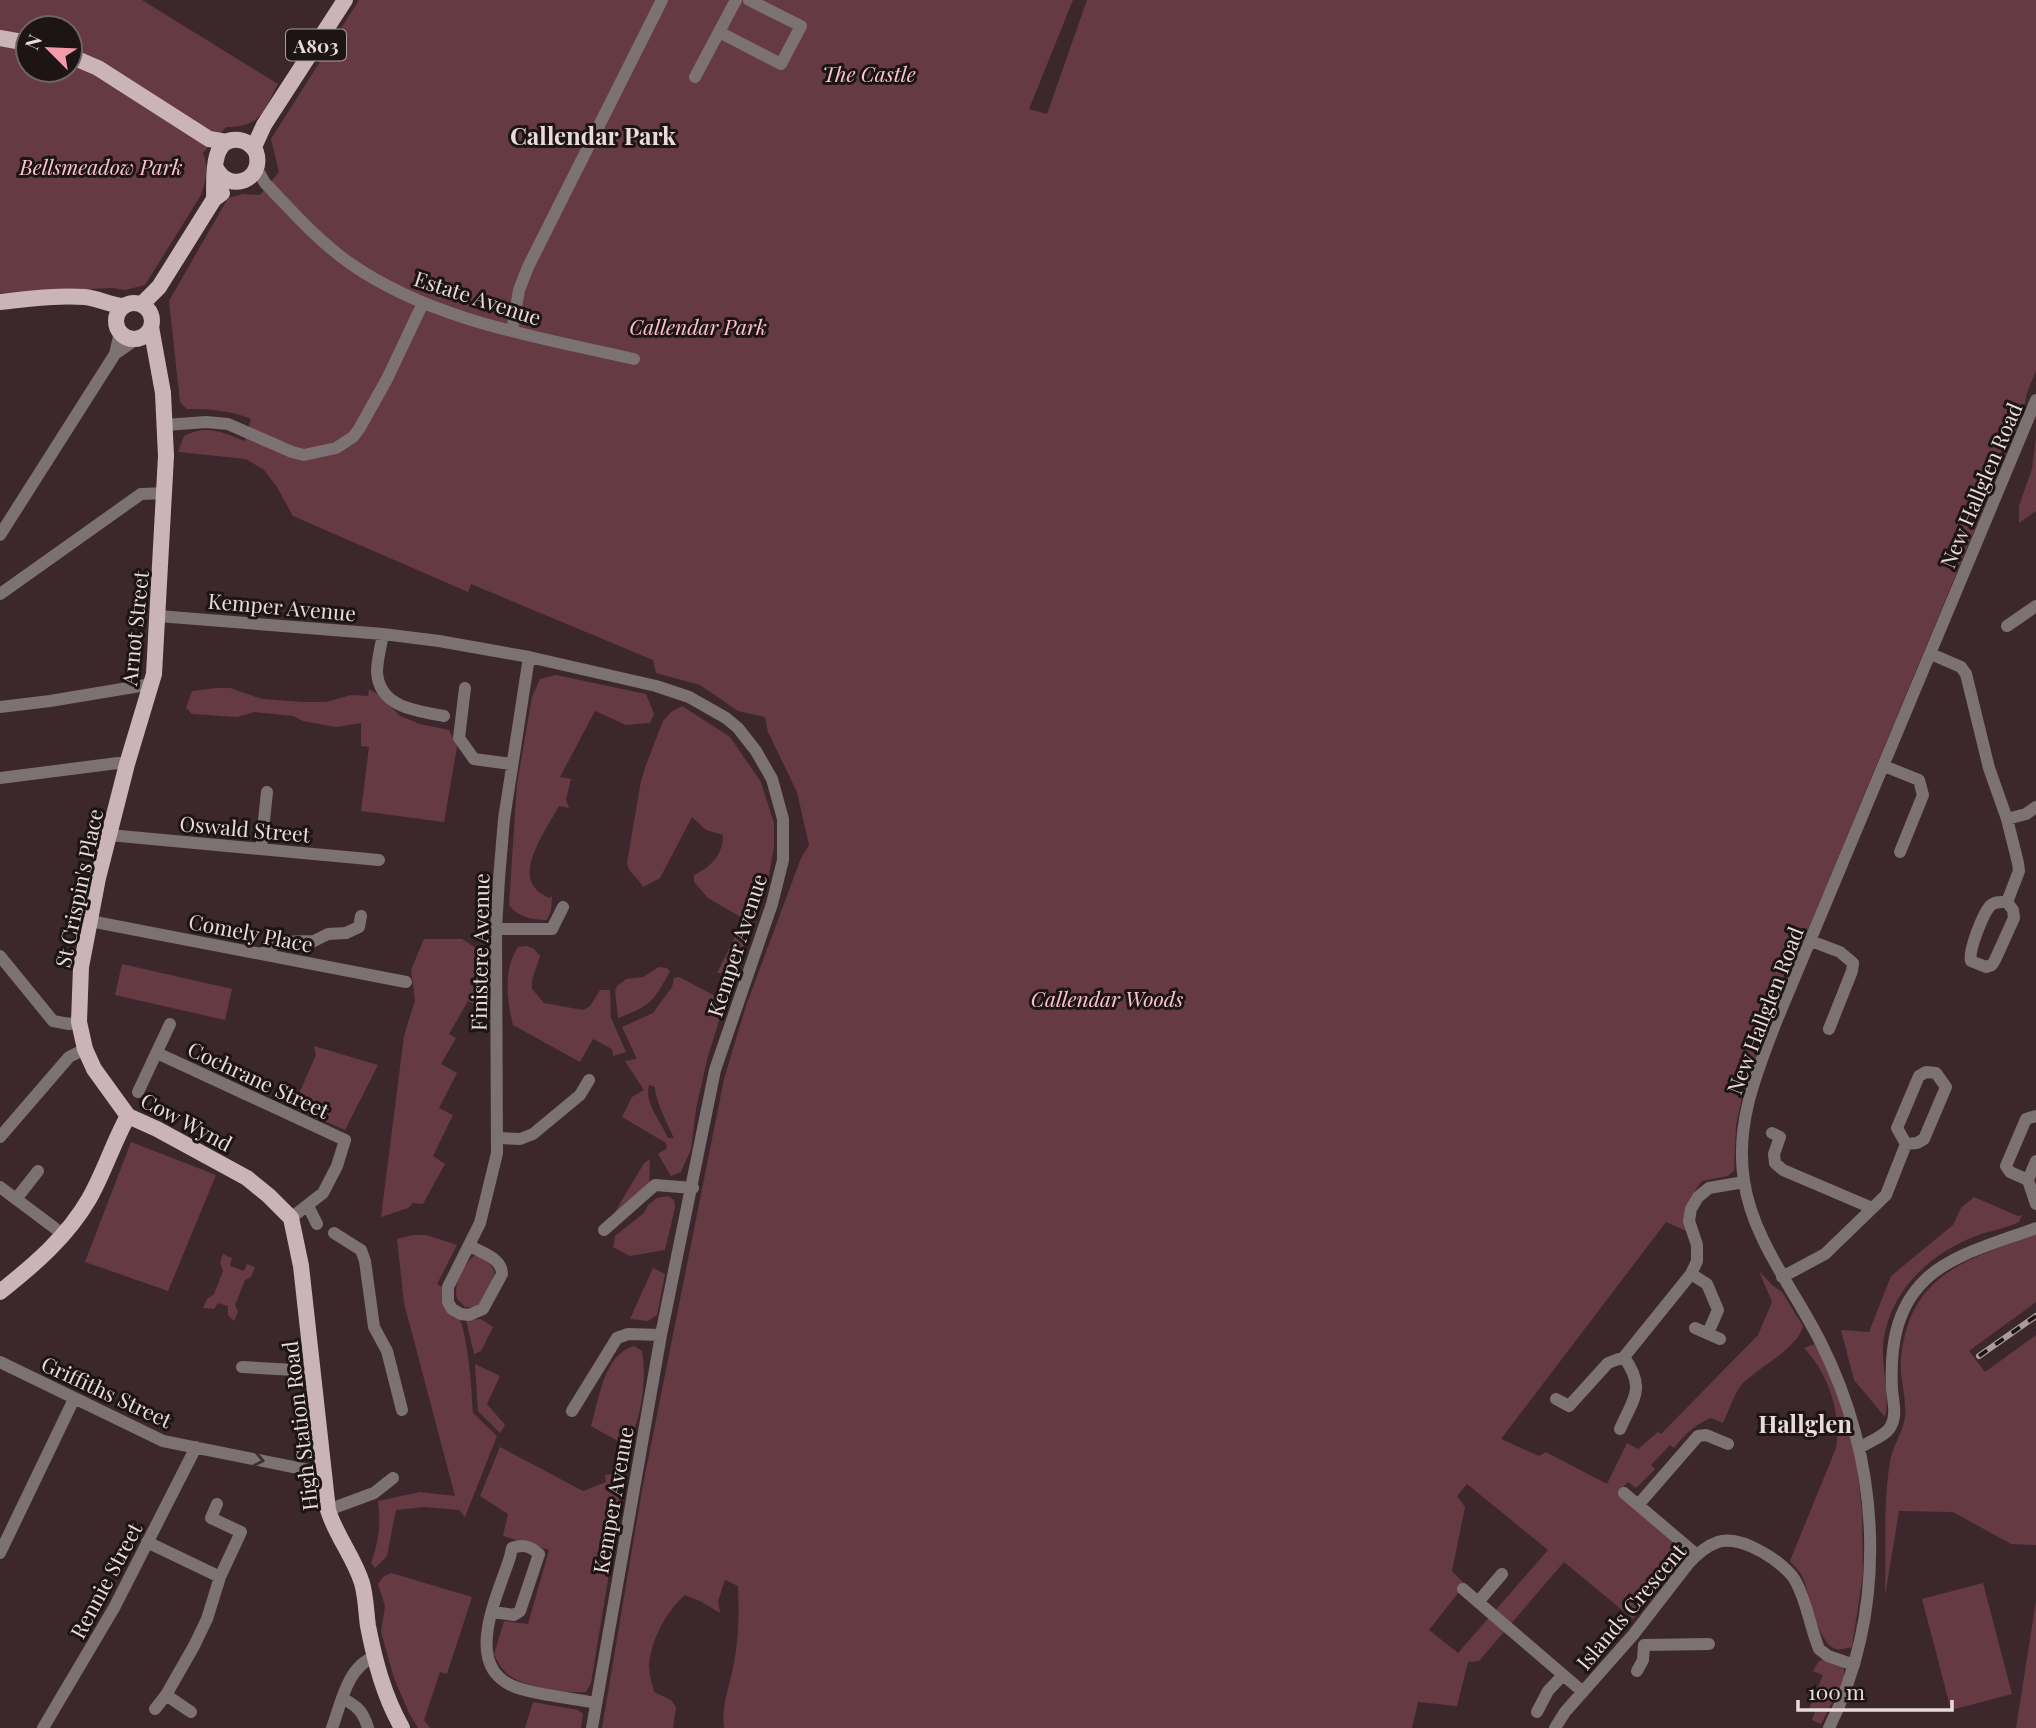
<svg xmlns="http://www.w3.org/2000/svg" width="2036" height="1728" font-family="'Playfair Display',serif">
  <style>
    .green { fill: #663a43; fill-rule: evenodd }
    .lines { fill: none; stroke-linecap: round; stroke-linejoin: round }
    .minor { stroke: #7c7173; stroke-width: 12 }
    .major { stroke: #cab4b7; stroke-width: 16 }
    .rail-casing { stroke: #ab9b9d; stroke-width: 6 }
    .rail { stroke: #1d1415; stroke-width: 3.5; stroke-dasharray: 10; stroke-linecap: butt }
    .oneway { stroke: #3a3031 }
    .labels { text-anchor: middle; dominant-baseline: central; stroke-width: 6; stroke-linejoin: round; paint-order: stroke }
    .shield { fill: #1d1415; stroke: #ac9fa1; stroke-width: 2 }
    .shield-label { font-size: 19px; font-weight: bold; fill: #e9dbdd }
    .park-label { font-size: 21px; font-style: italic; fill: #fcc3cd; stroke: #1d1415 }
    .street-label { font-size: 21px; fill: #e9dbdd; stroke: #1d1415 }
    .quarter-label { font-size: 24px; font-weight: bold; fill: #e9dbdd; stroke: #1d1415 }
  </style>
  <rect width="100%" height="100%" fill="#3c282c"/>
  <path class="green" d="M 0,0 L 142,0 L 278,84 C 263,112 261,127 226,127 L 203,153 C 209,169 206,180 201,195 L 145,285 L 125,290 L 113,288 L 0,293 ZM 28,28 L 70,28 L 70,70 L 28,70 Z
    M 359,0 L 1073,0 L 1029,109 L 1047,114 L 1087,0 L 2036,0 L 2036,371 L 2028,390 L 2021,418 L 1797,956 L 1744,1089 L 1736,1125 L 1734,1171 L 1728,1176 L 1702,1181 C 1687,1200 1686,1207 1686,1231 L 1666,1222 L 1501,1439 L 1539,1456 L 1546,1452 L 1607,1484 L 1627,1443 L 1638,1449 L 1658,1432 L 1661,1434 L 1758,1335 L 1772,1302 L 1759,1271 L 1772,1285 L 1782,1292 L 1803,1326 C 1799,1347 1759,1367 1743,1383 C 1734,1393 1729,1411 1723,1423 L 1711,1418 C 1695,1424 1684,1435 1674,1448 L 1670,1445 L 1651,1465 L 1655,1469 L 1636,1488 L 1628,1482 L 1618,1492 L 1687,1550 L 1687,1555 L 1633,1619 L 1564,1562 L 1479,1661 L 1468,1662 L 1457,1706 L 1418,1702 L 1412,1728 L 724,1728 C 721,1706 730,1684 734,1663 C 739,1637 739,1612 738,1586 L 725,1580 L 718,1601 L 720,1613 L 700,1601 L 685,1595 C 666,1612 652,1638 649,1664 C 649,1673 652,1684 654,1692 L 671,1700 L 676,1707 L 673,1728 L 602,1728 L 642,1490 L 724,1079 L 746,1006 L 801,858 L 809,845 L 797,792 L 768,732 L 765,717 L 738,711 L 700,685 L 656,673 L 653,660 L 471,584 L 468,592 L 293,516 L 277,487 L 264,470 L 246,459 L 178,452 L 184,436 C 208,424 221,432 245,441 L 251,419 C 230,410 209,409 187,409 L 180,402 L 169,301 L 228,198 L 243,194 L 260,195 L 279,172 L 271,139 ZM 1467,1484 L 1548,1550 L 1458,1653 L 1429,1630 L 1465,1584 L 1452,1571 L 1465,1507 L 1457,1496 Z
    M 2036,437 L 2036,511 L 2019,523 L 2019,506 L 2032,469 Z
    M 556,675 L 646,694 L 654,714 L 650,723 L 626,725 L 595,711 L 560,777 L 571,779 L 566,800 L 569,808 L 559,806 C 549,825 517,869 535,888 C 538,892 544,895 549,898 L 552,896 L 551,911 L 547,920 C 532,920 518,917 509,905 L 517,784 L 532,697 L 540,679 Z
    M 216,688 L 230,688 L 262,699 L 304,702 L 326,702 L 351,695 L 368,696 L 369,689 L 379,695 L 400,716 L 420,724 L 449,730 L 457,747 L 444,822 L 361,811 L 369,747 L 361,746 L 361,723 L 336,727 L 303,721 L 293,716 L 254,712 L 237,717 L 192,714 L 186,708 L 192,691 Z
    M 682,706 L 730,737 L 761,782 L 774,823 L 774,847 L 767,886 L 741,956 L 735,969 L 728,973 L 717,973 L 744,919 L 708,898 L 694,882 L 694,875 C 711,867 723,855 723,835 L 706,830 L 692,817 L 660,878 L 643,887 C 638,877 629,874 627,863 L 641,781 L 646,765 L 663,721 L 671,712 Z
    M 424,939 L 462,939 L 487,955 L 489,966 L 486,1011 L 468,1001 L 449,1034 L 456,1038 L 441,1064 L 457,1073 L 439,1108 L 453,1115 L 433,1156 L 445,1164 L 423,1204 L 413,1203 L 408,1208 L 381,1217 L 404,1036 L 415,1000 L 411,970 Z
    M 527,946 L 534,949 L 540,956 L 532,980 L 532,989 L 544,1003 L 583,1010 L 590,1006 L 600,990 L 610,990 L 611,1018 L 626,1052 L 613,1056 L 612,1049 L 593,1039 L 580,1062 L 513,1025 C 507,1001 503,969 518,947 Z
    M 122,964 L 232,989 L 225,1020 L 115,995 Z
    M 659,967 L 667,968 L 670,971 C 653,1002 652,1005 618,1018 L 615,990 L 617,986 L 626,979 L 643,977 Z
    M 679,977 L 719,998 L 724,1004 L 707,1060 L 696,1109 L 691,1149 L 681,1172 L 671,1176 L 658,1154 L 667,1148 L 666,1143 L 622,1117 L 632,1097 L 644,1090 L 625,1061 L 637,1059 L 622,1027 L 653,1013 L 672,987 L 674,978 ZM 649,1085 L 655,1087 C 654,1097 669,1128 674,1138 L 668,1138 C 661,1121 644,1104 649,1085 Z
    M 314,1046 L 378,1065 L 345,1130 L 293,1107 L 316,1055 Z
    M 131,1142 L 216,1175 L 168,1291 L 85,1262 Z
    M 650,1159 L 649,1187 L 612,1217 L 644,1163 Z
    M 668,1196 L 674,1200 L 675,1208 L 665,1250 L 630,1256 L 613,1247 L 615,1236 L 644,1213 L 648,1205 L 657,1198 Z
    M 1974,1197 L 2018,1216 L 2022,1215 L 2019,1222 C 2004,1229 1988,1231 1973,1237 C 1926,1256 1887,1295 1883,1347 C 1882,1370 1890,1396 1885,1417 L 1854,1380 L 1841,1330 L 1869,1332 L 1891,1276 L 1953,1225 L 1961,1208 Z
    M 2036,1233 L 2036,1302 L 1969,1351 L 1985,1372 L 2036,1335 L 2036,1545 L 2011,1544 L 1953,1512 L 1899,1511 L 1885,1596 C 1886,1554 1883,1503 1890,1462 C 1892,1447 1903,1432 1905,1417 C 1907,1397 1899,1377 1901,1358 C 1910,1272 1967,1261 2036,1233 Z
    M 413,1235 L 426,1235 L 457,1245 L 437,1284 C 468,1300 471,1382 473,1413 L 497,1436 L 465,1517 L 459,1510 L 425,1507 L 396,1510 L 387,1556 L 375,1568 L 371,1563 C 379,1541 381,1524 378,1501 L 420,1492 L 455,1496 L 404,1303 L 397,1239 Z
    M 223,1254 L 232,1258 L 230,1266 L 244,1271 L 247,1264 L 255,1267 L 251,1277 L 245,1280 L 235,1305 L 238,1312 L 234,1321 L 228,1315 L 228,1306 L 218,1303 L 214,1309 L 203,1308 L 207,1299 L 214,1294 L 223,1271 L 220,1263 Z
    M 474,1256 L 478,1256 C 484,1259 492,1264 494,1271 C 496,1280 484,1303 476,1306 C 473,1308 468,1307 465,1307 L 457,1299 C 453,1286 463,1265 474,1256 Z
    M 653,1268 L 665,1274 L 657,1315 L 648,1321 L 630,1319 Z
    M 481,1319 L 493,1327 L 481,1351 L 474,1354 L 466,1320 Z
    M 1815,1344 L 1836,1382 L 1855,1449 L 1862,1512 L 1863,1574 L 1852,1647 C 1848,1648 1841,1650 1836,1649 C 1816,1643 1810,1590 1801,1574 C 1798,1569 1793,1565 1790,1561 L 1836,1448 C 1842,1414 1828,1373 1804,1348 Z
    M 634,1346 L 642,1351 C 647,1376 642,1425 625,1445 L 591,1426 C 599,1399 604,1354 634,1346 Z
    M 475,1364 L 500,1376 L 487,1404 L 505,1425 L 500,1433 L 478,1411 Z
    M 500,1447 L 583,1491 L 606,1482 L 605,1475 L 620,1473 L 625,1477 L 591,1683 L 586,1692 C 568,1694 525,1687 510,1676 C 502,1670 498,1663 494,1654 L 504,1621 L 528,1624 L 549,1550 L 503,1536 L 508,1514 L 480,1496 Z
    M 391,1573 L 472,1597 L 447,1674 L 440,1672 L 424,1720 L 430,1728 L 418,1728 L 409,1713 L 394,1678 L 381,1632 L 385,1606 L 378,1584 L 383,1577 Z
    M 1983,1583 L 2012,1694 L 1951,1710 L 1922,1599 Z
    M 2036,1601 L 2036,1728 L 2016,1728 Z
    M 1827,1659 L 1836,1661 L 1844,1669 L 1844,1680 L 1821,1724 L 1812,1720 L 1815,1712 L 1809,1709 L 1823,1675 L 1813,1671 L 1819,1661 Z
    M 533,1702 L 578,1710 L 583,1714 L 581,1728 L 525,1728 Z"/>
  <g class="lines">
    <path class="minor" d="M 719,32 L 781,64 L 801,26 L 749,0
      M 695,77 L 736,0
      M 257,169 L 265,183 C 292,211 318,241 351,264 C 433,321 538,337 634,359
      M 512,331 L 519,290 L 528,267 L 662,0
      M 115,354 L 136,339
      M 165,425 L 206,422 L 228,424 L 292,452 L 304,455 L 336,448 L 353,437 L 359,429 L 387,379 L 423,303
      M 0,535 L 115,354 L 120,332
      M 0,594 L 141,494 L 166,493
      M 158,616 L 383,634 L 439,641 L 529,657 L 656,686 L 689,697 L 726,718 L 738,728 L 756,751 L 772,779 L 783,819 L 783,860 L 772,904 L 715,1070 L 661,1335 L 592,1728
      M 2007,626 L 2036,606
      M 383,634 C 381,646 377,660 377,672 C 379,708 418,711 444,716
      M 1931,654 L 1961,667 L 1966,674 L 1989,768 L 2007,819 L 2018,863 L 2019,871 L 2007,902 L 2013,910 L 2014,918 L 1995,960 L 1992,965 L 1986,967 L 1971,961 C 1968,951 1983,914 1990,906 C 1995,901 2001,902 2007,902
      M 465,688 L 459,738 L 474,759 L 511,764
      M 0,707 L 50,701 L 152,684
      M 1884,766 L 1919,780 L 1923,795 L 1900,852
      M 0,778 L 118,763 L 127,764
      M 2007,819 L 2026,814 L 2036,807
      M 109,835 L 379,860
      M 261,849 L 267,792
      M 90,921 L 406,982
      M 496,929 L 552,929 L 563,907
      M 1811,941 L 1840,952 L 1853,963 L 1852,971 L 1829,1029
      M 262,954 L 278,942 L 314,941 L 328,934 L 346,933 L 359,927 L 361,916
      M 0,956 L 53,1021 L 69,1024 L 79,1022
      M 157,1053 L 345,1140 L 337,1166 L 323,1193 L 291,1218
      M 138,1092 L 170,1024
      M 1772,1133 L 1780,1137 L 1774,1154 L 1775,1163 L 1783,1170 L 1872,1208
      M 0,1137 L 69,1057 L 85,1049
      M 497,1138 L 520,1139 L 533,1134 L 580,1095 L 589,1080
      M 2036,1161 L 2028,1180 L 2036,1204
      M 2028,1180 L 2010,1172 L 2006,1166 L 2026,1119 L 2036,1116
      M 0,1187 L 64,1235
      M 16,1199 L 38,1171
      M 308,1206 L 317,1224
      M 604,1230 L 655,1185 L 693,1188
      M 334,1233 L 361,1250 L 365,1261 L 374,1327 L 387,1351 L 402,1410
      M 470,1246 C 482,1253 502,1258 502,1274 L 483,1309 L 469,1315 L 461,1314 L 452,1309 L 448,1302 L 448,1287 L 480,1223 L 497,1153 L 496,929 L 499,879 L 504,819 L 529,657
      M 1691,1274 L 1707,1284 L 1718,1310 L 1708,1333
      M 1782,1277 L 1825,1254 L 1886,1195 L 1906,1144 L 1897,1128 L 1919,1076 L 1926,1072 L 1936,1073 L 1946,1087 L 1924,1139 L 1917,1143 L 1906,1144
      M 1695,1328 L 1720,1339
      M 0,1362 L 163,1441 L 323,1473
      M 242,1367 L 313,1371
      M 1556,1399 L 1569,1406 L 1608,1363 L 1624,1357 L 1691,1274 L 1697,1261 L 1697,1245 L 1689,1221 L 1691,1209 L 1698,1197 L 1709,1188 L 1744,1182
      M 572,1411 L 617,1338 L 628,1334 L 661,1335
      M 1620,1429 C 1634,1397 1646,1389 1624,1357
      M 1861,1447 C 1870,1441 1886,1436 1891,1426 C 1897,1415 1893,1401 1892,1389 C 1890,1349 1895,1309 1925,1280 C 1951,1254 2002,1241 2036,1228
      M 1624,1493 L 1697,1555
      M 1638,1505 L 1698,1436 L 1706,1435 L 1728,1444
      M 328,1510 L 374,1493 L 393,1478
      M 147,1542 L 220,1577
      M 0,1553 L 74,1399
      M 1463,1589 L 1583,1692
      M 1478,1602 L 1502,1574
      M 493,1612 L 514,1615 L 520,1611 L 539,1554 C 530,1546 523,1544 512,1548 L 510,1557 C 497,1598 459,1671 521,1689 C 545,1696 572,1698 596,1703
      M 1637,1671 L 1643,1660 L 1644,1645 L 1709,1644
      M 166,1695 L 191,1712
      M 342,1698 C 357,1706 363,1711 368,1728
      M 155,1709 L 166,1695 L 194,1646 L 207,1619 L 220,1577 L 241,1532 L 211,1518 L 217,1504
      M 1537,1712 L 1548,1691 L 1563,1675
      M 43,1728 L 114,1608 L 196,1447
      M 332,1728 C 341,1704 347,1667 374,1657
      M 1555,1728 L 1565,1712 L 1633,1635 L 1688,1564 C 1696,1555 1706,1546 1718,1542 C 1741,1534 1786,1563 1796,1582 C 1807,1602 1810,1627 1819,1649 L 1828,1656 L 1854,1665
      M 1829,1728 C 1889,1607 1881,1463 1821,1343 C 1795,1290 1753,1241 1744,1181 C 1735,1124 1756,1074 1776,1022 L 2036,400"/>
    <path class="major" d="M 0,38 L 28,43
      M 70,56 L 98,68 L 209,139 L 227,142
      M 254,147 L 264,125 L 345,0
      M 214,199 C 215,180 209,137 239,140 C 247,141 252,145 256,152 C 265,180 229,194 216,168
      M 0,302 C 28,299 57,295 85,297 C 97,298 110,305 123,306
      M116 321a18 18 0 1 1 36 0a18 18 0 1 1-36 0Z
      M 142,304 L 159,287 L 214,199 L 222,193
      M 151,327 L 163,393 L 166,456 L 154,674 L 127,764 L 98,878 L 81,967 L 79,1022 L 85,1049 L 94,1069 L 128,1116 L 157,1129 L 247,1178 L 269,1196 L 291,1218 L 301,1266 L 328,1510 C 336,1536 354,1557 362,1583 C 366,1597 366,1612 368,1626 C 375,1662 384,1696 402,1728
      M 0,1292 C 34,1265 67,1237 89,1199 C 104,1173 113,1143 128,1116"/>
    <defs>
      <path id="rail" d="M 1979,1356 L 2036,1316"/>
    </defs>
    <use href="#rail" class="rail-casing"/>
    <use href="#rail" class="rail"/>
  </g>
  <defs><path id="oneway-chevron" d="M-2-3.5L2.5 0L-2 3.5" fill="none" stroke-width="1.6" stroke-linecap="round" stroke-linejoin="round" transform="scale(1.75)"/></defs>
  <use class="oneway" href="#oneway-chevron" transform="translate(259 1460) rotate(11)"/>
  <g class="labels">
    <rect class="shield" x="286" y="29.5" width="60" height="31" rx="5"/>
    <g class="shield-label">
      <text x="316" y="45">A803</text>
    </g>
    <g class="park-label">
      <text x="869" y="73">The Castle</text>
      <text x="101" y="166">Bellsmeadow Park</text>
      <text x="698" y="326">Callendar Park</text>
      <text x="1107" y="998">Callendar Woods</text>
    </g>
    <g class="street-label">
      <text transform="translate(478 297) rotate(18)">Estate Avenue</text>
      <text transform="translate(1980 485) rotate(-67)">New Hallglen Road</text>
      <text transform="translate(282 606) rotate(5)">Kemper Avenue</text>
      <text transform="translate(134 628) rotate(-84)">Arnot Street</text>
      <text transform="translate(245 828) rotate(5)">Oswald Street</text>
      <text transform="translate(78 888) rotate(-78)">St Crispin's Place</text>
      <text transform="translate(251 932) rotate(11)">Comely Place</text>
      <text transform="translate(736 945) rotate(-72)">Kemper Avenue</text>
      <text transform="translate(479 952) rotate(-89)">Finistere Avenue</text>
      <text transform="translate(1764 1010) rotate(-69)">New Hallglen Road</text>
      <text transform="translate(259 1079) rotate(25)">Cochrane Street</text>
      <text transform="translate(187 1121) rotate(28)">Cow Wynd</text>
      <text transform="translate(107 1391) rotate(25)">Griffiths Street</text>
      <text transform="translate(299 1426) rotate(-97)">High Station Road</text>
      <text transform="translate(612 1500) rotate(-80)">Kemper Avenue</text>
      <text transform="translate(105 1580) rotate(-62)">Rennie Street</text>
      <text transform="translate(1630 1606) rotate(-50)">Islands Crescent</text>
    </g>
    <g class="quarter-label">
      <text x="593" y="135">Callendar Park</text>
      <text x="1805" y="1423">Hallglen</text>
    </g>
  </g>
  <g transform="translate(49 49) rotate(294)"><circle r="33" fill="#1d1415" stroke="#6f6465" stroke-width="2"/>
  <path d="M0-5L12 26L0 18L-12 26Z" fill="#f39aab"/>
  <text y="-10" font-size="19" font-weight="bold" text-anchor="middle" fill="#e9dbdd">N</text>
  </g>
  <path d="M1798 1700v10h154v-10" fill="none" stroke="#e9dbdd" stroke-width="3.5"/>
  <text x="1808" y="1700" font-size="21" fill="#e9dbdd" stroke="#1d1415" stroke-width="5" paint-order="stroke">100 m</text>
</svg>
